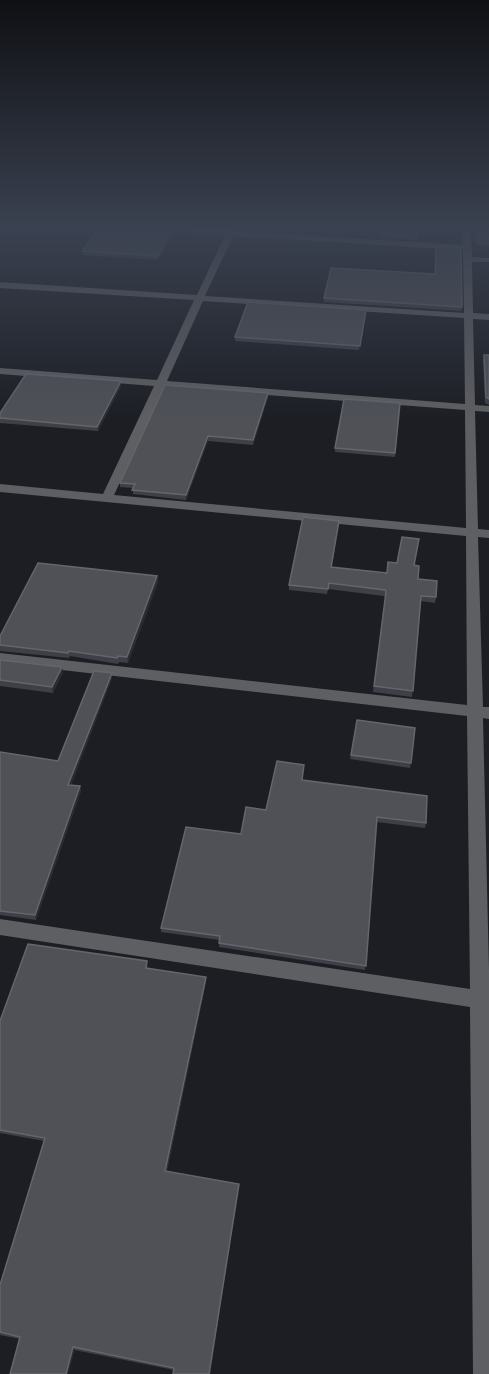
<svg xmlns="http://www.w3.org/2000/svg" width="489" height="1374" font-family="'Public Sans',sans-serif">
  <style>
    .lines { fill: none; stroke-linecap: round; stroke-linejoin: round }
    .street { fill: #5e5f62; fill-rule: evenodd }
    .wall { fill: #3e4047 }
    .shaded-wall { fill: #2a2c32 }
    .building { fill: #4f5157; stroke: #64666c; stroke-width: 1.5 }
  </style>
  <rect width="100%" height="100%" fill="#1c1e24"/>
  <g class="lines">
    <path class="street" d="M 155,229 L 236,229 L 235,231 L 463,245 L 463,229 L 471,229 L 472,257 L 489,258 L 489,262 L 472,262 L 473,313 L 489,314 L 489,320 L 473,319 L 475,405 L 489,406 L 489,412 L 475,411 L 478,529 L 489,530 L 489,538 L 478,537 L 483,707 L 489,707 L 489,719 L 483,718 L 489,969 L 489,1374 L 473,1374 L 470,1007 L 0,935 L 0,919 L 470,989 L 467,716 L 0,663 L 0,653 L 467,705 L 466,536 L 0,492 L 0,484 L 103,494 L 154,386 L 0,374 L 0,368 L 157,380 L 194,300 L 0,288 L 0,282 L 197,295 L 225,235 ZM 233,236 L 463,250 L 464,313 L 205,296 ZM 203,301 L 464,318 L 465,404 L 167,381 ZM 164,387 L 465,410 L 466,528 L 114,495 Z"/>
  </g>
  <path class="wall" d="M 382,229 L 418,229 L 417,240 L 381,238 Z
    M 475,229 L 489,229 L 489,247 L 477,246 Z
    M 150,230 L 172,235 L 158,260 L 83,255 L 82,251 Z
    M 324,298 L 462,307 L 461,311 L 324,302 Z
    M 366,310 L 359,350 L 235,341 L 235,337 Z
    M 484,355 L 489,355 L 489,405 L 485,403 L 483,361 Z
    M 121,381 L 121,386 L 98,431 L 0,423 L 0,413 Z
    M 268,393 L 268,397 L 253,445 L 208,441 L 186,500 L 133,494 L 133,488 L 120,487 L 120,483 Z
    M 400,403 L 395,457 L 335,452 L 335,448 Z
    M 338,526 L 332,567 L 387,573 L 414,565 L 418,579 L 436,597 L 435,603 L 421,601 L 412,697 L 373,692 L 385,598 L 384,596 L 328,589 L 327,594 L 289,590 L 289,585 Z
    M 157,576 L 158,582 L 128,663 L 119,662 L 118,664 L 70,656 L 69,658 L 0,651 L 0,636 Z
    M 0,660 L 62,667 L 63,672 L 53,693 L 0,686 Z
    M 112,678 L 71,785 L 80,786 L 81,791 L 36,920 L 0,915 L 0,752 L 58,761 Z
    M 357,720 L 415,728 L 410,768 L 350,759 Z
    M 302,780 L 426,823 L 425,828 L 377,822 L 365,970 L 219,947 L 219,940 L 161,932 L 161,928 L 241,834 L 266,810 Z
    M 148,966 L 147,968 L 206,982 L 167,1171 L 239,1184 L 210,1374 L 173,1374 L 174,1370 L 0,1335 L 0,1285 L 44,1141 L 0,1133 L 0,1021 Z"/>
  <path class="shaded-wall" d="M 172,231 L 172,235 L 158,260 L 158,256 Z
    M 121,381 L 121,386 L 98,431 L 97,427 Z
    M 268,393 L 268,397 L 253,445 L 253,440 Z
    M 208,436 L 208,441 L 186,500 L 186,495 Z
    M 157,576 L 158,582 L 128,663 L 127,657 Z
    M 62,667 L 63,672 L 53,693 L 52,687 Z
    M 112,673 L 112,678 L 69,790 L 68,785 Z
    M 80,786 L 81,791 L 36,920 L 35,915 Z
    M 206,977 L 206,982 L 166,1174 L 165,1171 Z
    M 239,1184 L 210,1374 L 209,1374 Z
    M 73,1347 L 75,1350 L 68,1374 L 66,1374 Z"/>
  <path class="building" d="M 99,229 L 149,229 L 172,231 L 158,256 L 82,251 Z
    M 382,229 L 418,229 L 417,236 L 381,234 Z
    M 476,229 L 489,229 L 489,243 L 477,243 Z
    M 436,247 L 461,248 L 462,307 L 324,298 L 331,268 L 435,274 Z
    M 248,302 L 366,310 L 360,346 L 235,337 Z
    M 484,355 L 489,355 L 489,399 L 486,397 Z
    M 26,374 L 121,381 L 97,427 L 0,418 L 0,413 Z
    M 165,385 L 268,393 L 253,440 L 208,436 L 186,495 L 132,490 L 135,484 L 120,483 Z
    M 344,399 L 400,403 L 395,453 L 335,448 Z
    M 303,517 L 339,521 L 331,567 L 387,573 L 388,562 L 397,563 L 402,537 L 419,539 L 414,565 L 419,566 L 418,579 L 437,581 L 436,597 L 421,596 L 413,691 L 374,686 L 386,592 L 385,590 L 329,583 L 328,589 L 289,585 Z
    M 38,563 L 157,576 L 127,657 L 118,656 L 117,658 L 69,651 L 68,653 L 0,645 L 0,636 Z
    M 0,660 L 62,667 L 52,687 L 0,680 Z
    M 94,671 L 112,673 L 68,785 L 80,786 L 35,915 L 0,911 L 0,752 L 58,761 Z
    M 357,720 L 415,728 L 411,763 L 351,755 Z
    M 277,761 L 304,765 L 302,780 L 427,796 L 426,823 L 377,817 L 366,966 L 219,943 L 220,936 L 161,928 L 186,827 L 241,834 L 246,807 L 266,810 Z
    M 28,944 L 147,961 L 146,968 L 206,977 L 165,1171 L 239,1184 L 209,1374 L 173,1374 L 174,1368 L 73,1347 L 66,1374 L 10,1374 L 20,1337 L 0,1332 L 0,1285 L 45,1138 L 0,1130 L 0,1021 Z"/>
  <linearGradient id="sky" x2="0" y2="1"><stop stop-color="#0f1014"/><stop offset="0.54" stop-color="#3a4150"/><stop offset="1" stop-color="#3a4150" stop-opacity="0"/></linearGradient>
  <rect width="489" height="422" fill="url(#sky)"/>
</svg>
